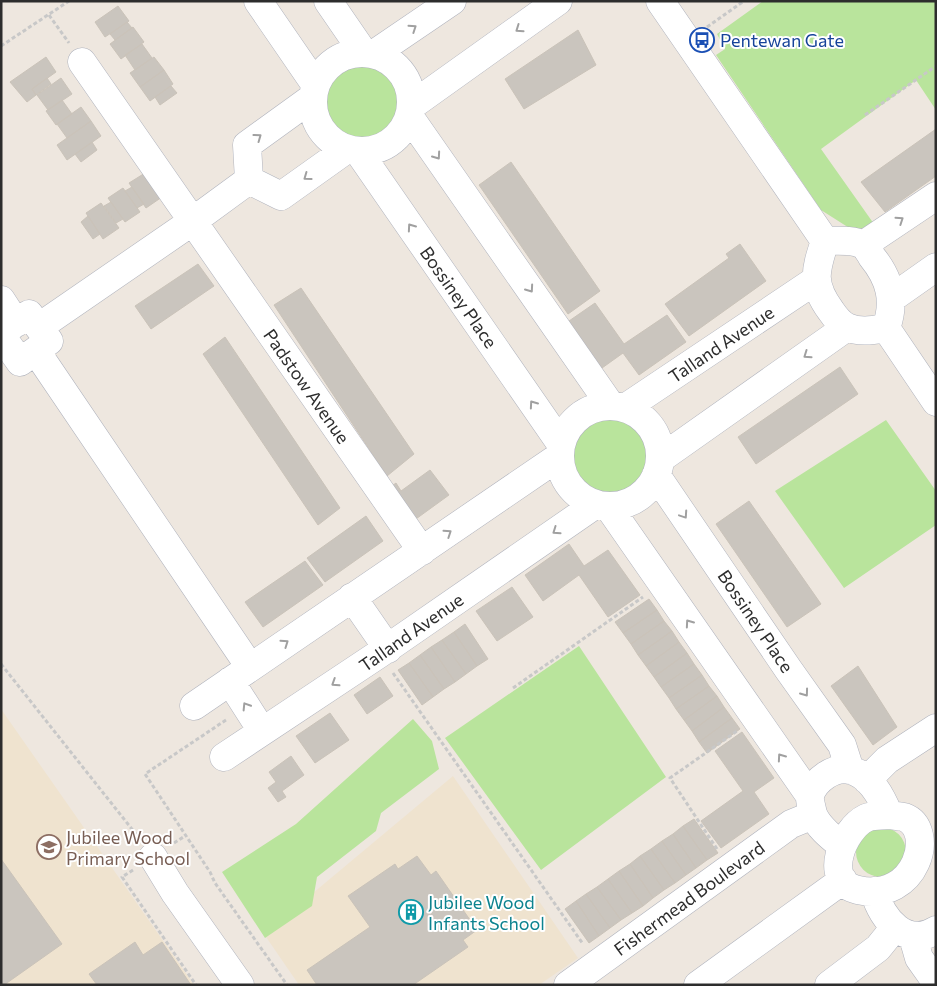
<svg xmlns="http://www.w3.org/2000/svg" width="937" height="986" font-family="Commissioner,sans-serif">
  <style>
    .education { fill: #efe3cf }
    .green { fill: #b9e49c }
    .building { fill: #cac5be; stroke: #cac3b9 }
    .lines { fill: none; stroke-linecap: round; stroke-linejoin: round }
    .minor-casing { stroke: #b0b3bd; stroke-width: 29 }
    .path { stroke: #c8c8c8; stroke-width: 3; stroke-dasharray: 4 2.5; stroke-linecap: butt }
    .minor { stroke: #fff; stroke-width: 28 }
    .oneway { stroke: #a0a0a0 }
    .labels { text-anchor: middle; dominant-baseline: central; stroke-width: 4; stroke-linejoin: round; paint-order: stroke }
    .transit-label { font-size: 18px; fill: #164399; stroke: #fff; text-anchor: start }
    .street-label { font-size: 18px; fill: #2d2d2d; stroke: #fff }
    .education-label { font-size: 18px; fill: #785e54; stroke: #fff; text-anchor: start }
    .culture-label { font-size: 18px; fill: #0d838f; stroke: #fff; text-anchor: start }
  </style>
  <rect width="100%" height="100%" fill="#eee7df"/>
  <path class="education" d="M 1,709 L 194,985 L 1,985 Z
    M 453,776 L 578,958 L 539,985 L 299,985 L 264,934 Z"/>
  <path class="green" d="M 763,1 L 936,1 L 936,110 L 916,80 L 821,149 L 874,224 L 854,231 L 821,210 L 716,55 L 725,49 L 717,34 Z
    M325 101a37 37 0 1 1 74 0a37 37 0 1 1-74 0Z
    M572 455a40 40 0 1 1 80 0a40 40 0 1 1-80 0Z
    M 886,420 L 936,491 L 936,525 L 844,588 L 775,491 Z
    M 579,646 L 666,777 L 541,870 L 445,738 Z
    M 413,719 L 432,741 L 439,769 L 381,813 L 376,831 L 317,877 L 312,906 L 265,938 L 222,872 L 296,824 Z
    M856 852a25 25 0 1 1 50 0a25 25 0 1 1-50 0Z"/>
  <path class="building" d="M 118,6 L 129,21 L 105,37 L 95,22 Z
    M 127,22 L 132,28 L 115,40 L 110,34 Z
    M 133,27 L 144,42 L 121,59 L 110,44 Z
    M 578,30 L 596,65 L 524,109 L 505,79 Z
    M 142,44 L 152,58 L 135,70 L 125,55 Z
    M 46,57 L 56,72 L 32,89 L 36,95 L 27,102 L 10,82 Z
    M 154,57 L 164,70 L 140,87 L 130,73 Z
    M 164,70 L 173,84 L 150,101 L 140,87 Z
    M 47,78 L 51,84 L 36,95 L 32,89 Z
    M 61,78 L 72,94 L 48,110 L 37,95 Z
    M 171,86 L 177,93 L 160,105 L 155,97 Z
    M 62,100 L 72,114 L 56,125 L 46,111 Z
    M 81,107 L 91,121 L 67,138 L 57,124 Z
    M 91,121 L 101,136 L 67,160 L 57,145 Z
    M 936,129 L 936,176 L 885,212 L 861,182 Z
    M 92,142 L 97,150 L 81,162 L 75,154 Z
    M 511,162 L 600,291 L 568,314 L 479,185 Z
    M 145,173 L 162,197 L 146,208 L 129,183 Z
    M 132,187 L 144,204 L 137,208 L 125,191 Z
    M 123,188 L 140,212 L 125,222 L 108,198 Z
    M 111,202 L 123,219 L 116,223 L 104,206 Z
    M 101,203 L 119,228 L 103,239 L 86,213 Z
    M 88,216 L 100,234 L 93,239 L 81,222 Z
    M 740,244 L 766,281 L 689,336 L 665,304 L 729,258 L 726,254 Z
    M 198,264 L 214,286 L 151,329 L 135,306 Z
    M 301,288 L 414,454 L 387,476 L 274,305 Z
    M 595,303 L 624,344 L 667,315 L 686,342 L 639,375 L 623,353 L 602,368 L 569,321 Z
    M 225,337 L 340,508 L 318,525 L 203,354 Z
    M 840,367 L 858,394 L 756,464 L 738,437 Z
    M 430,470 L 449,495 L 409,524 L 385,491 L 396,483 L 401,491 Z
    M 749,501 L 821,604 L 787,627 L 716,524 Z
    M 366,516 L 383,541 L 325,582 L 307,558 Z
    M 569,544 L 584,566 L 608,550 L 640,595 L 608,617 L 579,575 L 543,601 L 525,575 Z
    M 305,561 L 323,585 L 263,627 L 245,602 Z
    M 512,587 L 533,617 L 497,641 L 476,611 Z
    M 649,599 L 657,610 L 623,633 L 615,622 Z
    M 657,610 L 664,621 L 631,644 L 623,633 Z
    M 664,621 L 672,631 L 638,655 L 631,644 Z
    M 465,624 L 488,659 L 477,666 L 454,632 Z
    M 672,631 L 679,642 L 646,666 L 638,655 Z
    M 454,632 L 477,666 L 466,674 L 442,640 Z
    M 442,640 L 466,674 L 455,682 L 431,647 Z
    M 679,642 L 687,653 L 654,677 L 646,666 Z
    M 431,647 L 455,682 L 444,689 L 420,655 Z
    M 687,653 L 694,664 L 661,687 L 654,677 Z
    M 420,655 L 444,689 L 433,697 L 409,663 Z
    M 409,663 L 433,697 L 422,705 L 398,670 Z
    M 694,664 L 702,675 L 669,698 L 661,687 Z
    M 858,666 L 897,727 L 873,745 L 831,686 Z
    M 702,675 L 709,686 L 676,709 L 669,698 Z
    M 380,677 L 393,696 L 367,714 L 354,695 Z
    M 709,686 L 717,696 L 684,720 L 676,709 Z
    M 717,696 L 724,707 L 692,731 L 684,720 Z
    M 724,707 L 732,718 L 699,742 L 692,731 Z
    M 330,713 L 349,740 L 315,763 L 296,736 Z
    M 732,718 L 740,729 L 707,753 L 699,742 Z
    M 742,732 L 774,778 L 754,792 L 769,814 L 721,848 L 701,821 L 743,791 L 715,751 Z
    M 291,756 L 304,775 L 282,791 L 286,797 L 278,802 L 268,788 L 276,782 L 269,772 Z
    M 694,819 L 718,853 L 707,860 L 683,826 Z
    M 683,826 L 707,860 L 696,868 L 673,834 Z
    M 673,834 L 696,868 L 686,875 L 662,841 Z
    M 662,841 L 686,875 L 675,883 L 651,849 Z
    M 651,849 L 675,883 L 664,890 L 640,856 Z
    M 417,856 L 431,875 L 436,871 L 477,930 L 463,940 L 468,947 L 413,985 L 317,985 L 307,970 L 370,927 L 348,896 L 395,864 L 398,869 Z
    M 640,856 L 664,890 L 653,898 L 630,864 Z
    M 1,859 L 62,944 L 4,985 L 1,985 Z
    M 630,864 L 653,898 L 643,906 L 619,871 Z
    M 619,871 L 643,906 L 632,913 L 608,879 Z
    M 608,879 L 632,913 L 621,920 L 597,887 Z
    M 597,887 L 621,920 L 610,928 L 586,894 Z
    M 586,894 L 610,928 L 599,936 L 576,901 Z
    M 576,901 L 599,936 L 589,943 L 565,909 Z
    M 135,942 L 143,955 L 162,942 L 191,985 L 97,985 L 89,974 Z"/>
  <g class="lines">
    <defs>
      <path id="minor" d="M 258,1 L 315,84
        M 328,1 L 363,52
        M 660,1 L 825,241
        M313 102a49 49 0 1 1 98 0a49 49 0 1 1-98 0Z
        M 374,54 L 452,1
        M 82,62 L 422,551
        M 411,106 L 558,1
        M 409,116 L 611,406
        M 358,151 L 561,444
        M 249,180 L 281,196 L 347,149
        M 249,180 L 247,145 L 312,98
        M 825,241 C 836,241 853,239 863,245 C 866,247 870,253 872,257 C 890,279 896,301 886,328 C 874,330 859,333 847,327 C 841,324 835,317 831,311 C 811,284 815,271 825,241 Z
        M 863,245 L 936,196
        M 892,298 L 936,267
        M 1,300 L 16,323
        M 39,327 L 193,221 L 249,180
        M 886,328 L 936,402
        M 1,333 L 29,314 L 49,341 L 20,362 L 1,335
        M 36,351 L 250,667
        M560 456a50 50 0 1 1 100 0a50 50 0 1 1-100 0Z
        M 625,408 L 816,280
        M 660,459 L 847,327
        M 656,475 L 788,669 L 842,745 L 850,770
        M 608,506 L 810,796
        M 352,597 L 388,649
        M 230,681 L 262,731
        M 194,706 L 560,456
        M 224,757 L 379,654 L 596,504
        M 867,780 L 887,760 L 936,728
        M 889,815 C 894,816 900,816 904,817 C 937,829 917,903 858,890 C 821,882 843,829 866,818 C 872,815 882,816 889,815 Z
        M 841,845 C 831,837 818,827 813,814 C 812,809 809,799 810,795 C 815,780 834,766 850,770 C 871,775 882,798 889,815
        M 153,857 L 175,893 L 240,985
        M 874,891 C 882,919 906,949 936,930
        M 913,937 L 919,958 L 936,982
        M 568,985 L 791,824 L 813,815
        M 698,985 L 843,880
        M 829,985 L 878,948 L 895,927"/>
    </defs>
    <use href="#minor" class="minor-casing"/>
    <path class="path" d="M 49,15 L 69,43
      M 707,27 L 744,1
      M 1,46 L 69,1
      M 865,115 L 936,66
      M 1,664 L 139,838
      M 393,673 L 583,944
      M 513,688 L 643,597
      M 226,720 L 145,774 L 210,872 L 215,883 L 287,985
      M 174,843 L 185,836
      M 717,849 L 670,778 L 737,731
      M 133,870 L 122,877 L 196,985"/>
    <use href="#minor" class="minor"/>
  </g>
  <defs><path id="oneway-chevron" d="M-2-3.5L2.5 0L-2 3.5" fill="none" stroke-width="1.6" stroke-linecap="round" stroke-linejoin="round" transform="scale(1.25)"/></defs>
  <g class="oneway">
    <use href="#oneway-chevron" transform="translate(413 28) rotate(-34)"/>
    <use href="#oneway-chevron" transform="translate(519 29) rotate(145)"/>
    <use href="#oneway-chevron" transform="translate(258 137) rotate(-36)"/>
    <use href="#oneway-chevron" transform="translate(437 156) rotate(55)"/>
    <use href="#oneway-chevron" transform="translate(307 177) rotate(144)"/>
    <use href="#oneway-chevron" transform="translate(900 220) rotate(-34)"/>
    <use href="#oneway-chevron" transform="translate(411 227) rotate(-125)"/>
    <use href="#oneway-chevron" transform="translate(530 289) rotate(55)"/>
    <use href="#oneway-chevron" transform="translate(807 355) rotate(145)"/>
    <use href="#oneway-chevron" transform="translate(533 404) rotate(-125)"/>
    <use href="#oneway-chevron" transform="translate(684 515) rotate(56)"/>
    <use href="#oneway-chevron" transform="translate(556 531) rotate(145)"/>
    <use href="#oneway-chevron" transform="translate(448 533) rotate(-34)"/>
    <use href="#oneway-chevron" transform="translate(689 623) rotate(-125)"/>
    <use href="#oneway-chevron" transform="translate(285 643) rotate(-35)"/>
    <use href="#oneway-chevron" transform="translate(335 683) rotate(147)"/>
    <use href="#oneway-chevron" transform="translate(805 693) rotate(54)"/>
    <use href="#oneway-chevron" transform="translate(246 706) rotate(-122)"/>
    <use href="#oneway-chevron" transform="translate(781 757) rotate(-125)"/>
  </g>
  <defs>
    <symbol id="bus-ring" viewBox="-11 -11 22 22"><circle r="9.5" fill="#fff" stroke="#1a4fb4" stroke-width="1.5"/><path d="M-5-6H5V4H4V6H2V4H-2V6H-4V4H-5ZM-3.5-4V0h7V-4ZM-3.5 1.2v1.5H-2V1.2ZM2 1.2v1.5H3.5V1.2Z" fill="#1a4fb4"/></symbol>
    <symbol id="school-ring" viewBox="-11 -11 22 22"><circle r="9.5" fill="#fff" stroke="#8d6e63" stroke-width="1.5"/><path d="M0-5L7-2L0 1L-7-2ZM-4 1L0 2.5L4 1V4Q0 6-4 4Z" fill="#8d6e63"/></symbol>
    <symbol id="building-ring" viewBox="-11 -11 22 22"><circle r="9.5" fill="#fff" stroke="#0f9aa8" stroke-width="1.5"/><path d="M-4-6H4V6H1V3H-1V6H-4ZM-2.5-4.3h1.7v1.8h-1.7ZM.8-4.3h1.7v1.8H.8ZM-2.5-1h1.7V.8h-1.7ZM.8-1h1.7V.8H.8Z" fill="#0f9aa8"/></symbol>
  </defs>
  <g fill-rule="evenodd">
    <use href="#bus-ring" x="688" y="26" width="28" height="28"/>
    <use href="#school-ring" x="35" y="833" width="28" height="28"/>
    <use href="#building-ring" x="397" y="898" width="28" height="28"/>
  </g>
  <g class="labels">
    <g class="transit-label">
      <text x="720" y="40">Pentewan Gate</text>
    </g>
    <g class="street-label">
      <text transform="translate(459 297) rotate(55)">Bossiney Place</text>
      <text transform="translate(721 344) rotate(-34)">Talland Avenue</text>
      <text transform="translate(307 386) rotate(55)">Padstow Avenue</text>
      <text transform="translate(756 621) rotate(56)">Bossiney Place</text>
      <text transform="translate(411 632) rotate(-35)">Talland Avenue</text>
      <text transform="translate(689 898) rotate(-36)">Fishermead Boulevard</text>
    </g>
    <g class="education-label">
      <text x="66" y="837">Jubilee Wood<tspan x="66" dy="21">Primary School</tspan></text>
    </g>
    <g class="culture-label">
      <text x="428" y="902">Jubilee Wood<tspan x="428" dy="21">Infants School</tspan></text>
    </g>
  </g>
  <rect width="937" height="986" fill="none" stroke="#2d2d2d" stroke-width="5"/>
</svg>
